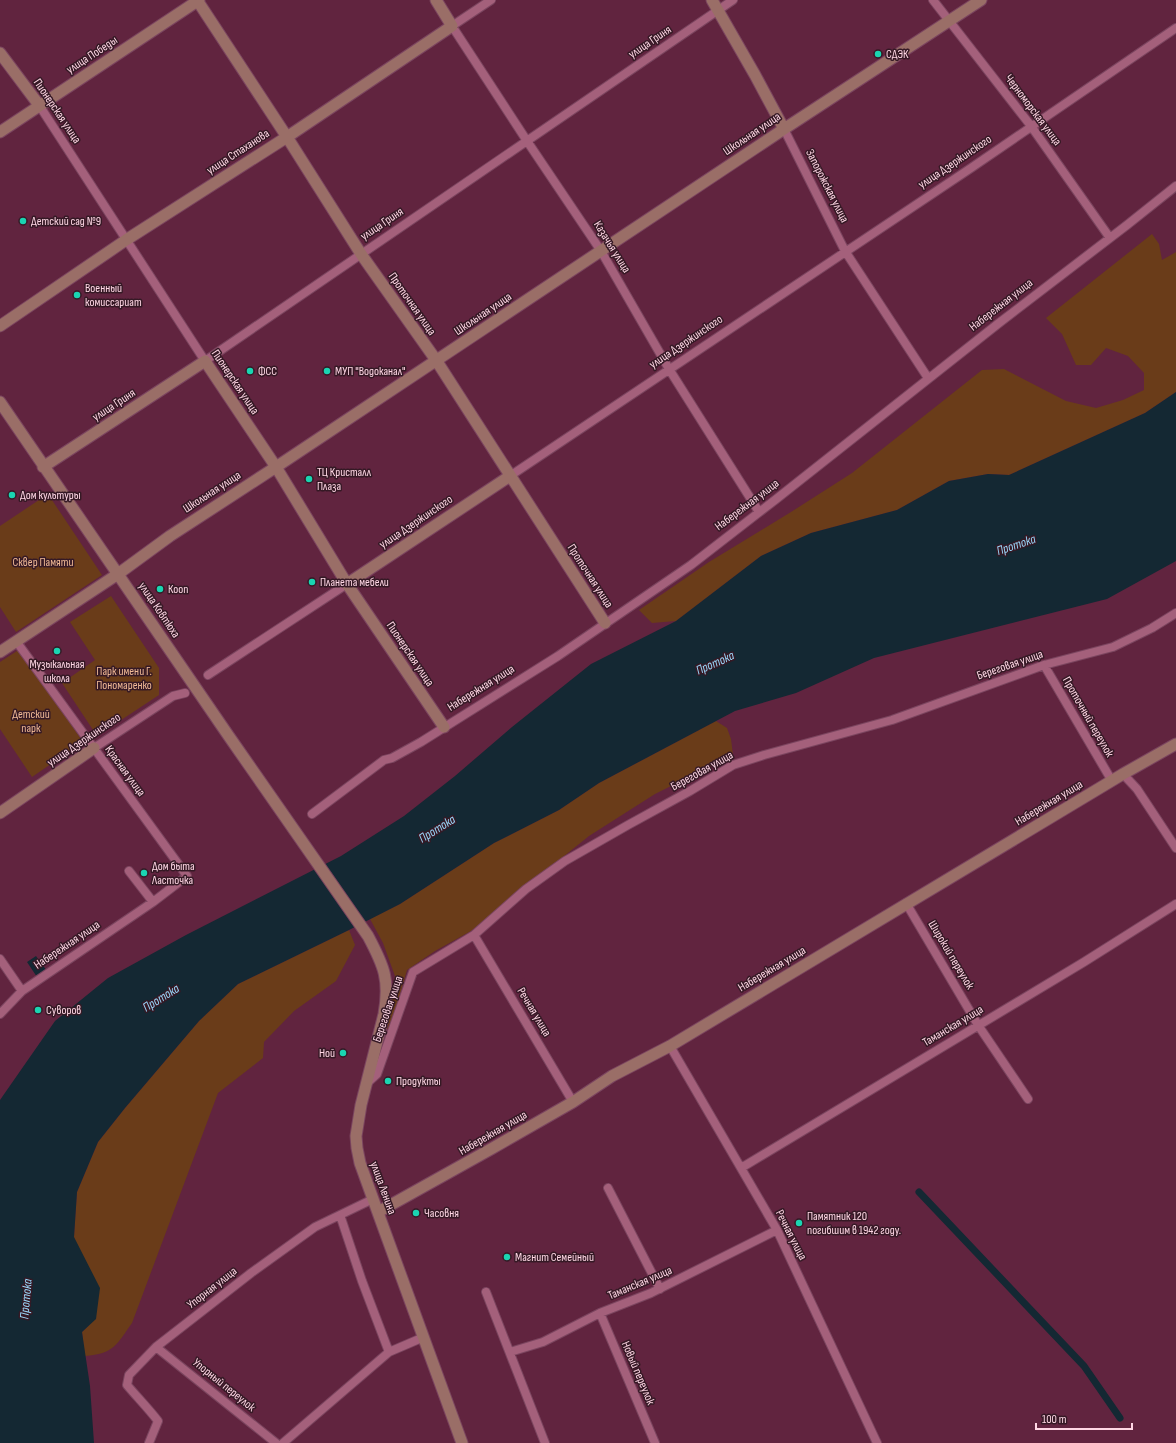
<svg xmlns="http://www.w3.org/2000/svg" width="1176" height="1443" font-family="'Sofia Sans Condensed',sans-serif">
  <style>
    .green { fill: #6a3c19 }
    .water { fill: #142833 }
    .lines { fill: none; stroke-linecap: round; stroke-linejoin: round }
    .canal { stroke: #142833; stroke-width: 7 }
    .street-casing { stroke: #7b455f; stroke-width: 10 }
    .secondary-casing { stroke: #7b455f; stroke-width: 13 }
    .street { stroke: #a4607b; stroke-width: 8 }
    .secondary { stroke: #9a6e67; stroke-width: 11 }
    .poi-dot { fill: #1ad5b2; stroke: #351925; stroke-width: 1.5 }
    .labels { text-anchor: middle; dominant-baseline: central; stroke-width: 3; stroke-linejoin: round; paint-order: stroke }
    .street-label { font-size: 12px; fill: #ffd7e5; stroke: #351925 }
    .poi-label { font-size: 12px; fill: #ffd7e5; stroke: #351925; text-anchor: start }
    .park-label { font-size: 12px; fill: #f1ba96; stroke: #351925 }
    .water-label { font-size: 13px; font-style: italic; fill: #9ad8fb; stroke: #351925 }
  </style>
  <rect width="100%" height="100%" fill="#61243f"/>
  <path class="green" d="M 1152,234 L 1159,244 L 1162,260 L 1176,252 L 1176,392 L 1145,413 L 1009,475 L 988,474 L 949,481 L 897,510 L 811,533 L 761,556 L 701,602 L 676,621 L 652,623 L 639,610 L 709,562 L 791,512 L 852,473 L 982,370 L 1004,369 L 1066,401 L 1096,408 L 1123,400 L 1144,390 L 1144,373 L 1128,356 L 1106,348 L 1091,365 L 1076,365 L 1062,334 L 1046,318 Z
    M 48,494 L 102,575 L 16,632 L 0,607 L 0,526 Z
    M 111,596 L 159,668 L 159,695 L 97,736 L 62,683 L 95,660 L 70,622 Z
    M 20,649 L 83,742 L 32,777 L 0,729 L 0,662 Z
    M 716,721 L 727,728 L 731,739 L 733,755 L 655,794 L 589,836 L 471,931 L 435,951 L 407,970 L 390,1029 L 387,1029 L 395,976 L 383,943 L 370,919 L 400,904 L 494,843 L 559,810 L 599,783 Z
    M 349,930 L 355,945 L 336,981 L 294,1011 L 264,1042 L 263,1058 L 218,1093 L 132,1323 C 117,1344 114,1354 85,1356 L 82,1332 L 92,1322 L 74,1237 L 77,1192 L 98,1142 L 125,1108 L 199,1021 L 238,984 Z"/>
  <path class="water" d="M 1176,392 L 1176,561 L 1107,599 L 874,658 L 796,693 L 735,711 L 599,783 L 559,810 L 494,843 L 400,904 L 349,930 L 238,984 L 199,1021 L 125,1108 L 98,1142 L 77,1192 L 74,1237 L 100,1288 L 96,1319 L 82,1332 L 90,1386 L 94,1443 L 0,1443 L 0,1100 L 55,1021 L 108,978 L 186,935 L 341,856 L 404,816 L 455,776 L 512,727 L 591,664 L 676,621 L 761,556 L 811,533 L 897,510 L 949,481 L 988,474 L 1009,475 L 1145,413 Z
    M 36,956 L 47,971 L 37,977 L 27,962 Z"/>
  <g class="lines">
    <path class="canal" d="M 919,1192 L 1084,1366 L 1120,1418"/>
    <defs>
      <path id="street" d="M 491,0 L 452,26 L 527,141 L 601,251 L 669,369 L 759,512
        M 933,0 L 1031,126 L 1110,238
        M 39,105 L 205,361 L 733,0
        M 784,129 L 845,251 L 928,378
        M 510,476 L 971,168 L 1176,28
        M 16,641 L 187,876 L 153,902 L 129,871
        M 1044,665 L 1112,781
        M 208,675 L 347,584
        M 94,748 L 173,696 L 185,693
        M 1123,774 L 1137,789 L 1176,848
        M 312,814 L 384,760 L 392,758 L 421,742 L 558,656 L 691,565 L 775,500 L 999,323 L 1127,225 L 1176,186
        M 906,903 L 978,1025 L 1028,1099
        M 474,935 L 573,1102
        M 0,959 L 22,991
        M 0,1014 L 22,991 L 153,902
        M 670,1046 L 777,1230 L 877,1443
        M 366,1084 L 377,1074 L 413,972 L 474,935 L 526,889 L 565,861 L 628,825 L 690,791 L 733,765 L 764,755 L 892,720 L 1044,665 L 1113,647 L 1152,628 L 1176,613
        M 741,1168 L 1084,962 L 1176,904
        M 608,1188 L 660,1289
        M 340,1215 L 362,1281 L 389,1352
        M 486,1292 L 545,1443
        M 600,1313 L 655,1443
        M 156,1347 L 276,1443
        M 510,1352 L 543,1342 L 600,1313 L 651,1293 L 777,1230
        M 149,1443 L 158,1421 C 148,1408 137,1397 127,1385 L 129,1375 L 156,1347 L 251,1273 L 315,1227 L 373,1199
        M 283,1443 L 389,1352 L 424,1337"/>
      <path id="secondary" d="M 197,0 L 287,137 L 361,254 L 436,360 L 605,623
        M 712,0 L 755,75 L 784,129
        M 0,53 L 39,105
        M 0,132 L 199,0
        M 0,326 L 126,240 L 287,137 L 452,26 L 436,0
        M 0,402 L 228,735 L 368,936 C 384,966 390,980 384,1014 L 361,1105 L 356,1136 L 357,1148 L 360,1163 L 373,1199 L 462,1443
        M 43,467 L 205,361 L 276,467 L 347,584 L 444,727
        M 347,584 L 510,476
        M 0,652 L 118,574 L 170,536 L 276,467 L 784,129 L 981,0
        M 0,813 L 94,748
        M 378,1212 L 491,1149 L 573,1102 L 612,1076 L 670,1046 L 1123,774 L 1176,744"/>
    </defs>
    <use href="#street" class="street-casing"/>
    <use href="#secondary" class="secondary-casing"/>
    <use href="#street" class="street"/>
    <use href="#secondary" class="secondary"/>
  </g>
  <g class="poi-dot">
    <circle cx="878" cy="54" r="4"/>
    <circle cx="23" cy="221" r="4"/>
    <circle cx="77" cy="295" r="4"/>
    <circle cx="250" cy="371" r="4"/>
    <circle cx="327" cy="371" r="4"/>
    <circle cx="309" cy="479" r="4"/>
    <circle cx="12" cy="495" r="4"/>
    <circle cx="312" cy="582" r="4"/>
    <circle cx="160" cy="589" r="4"/>
    <circle cx="57" cy="651" r="4"/>
    <circle cx="144" cy="873" r="4"/>
    <circle cx="38" cy="1010" r="4"/>
    <circle cx="343" cy="1053" r="4"/>
    <circle cx="388" cy="1081" r="4"/>
    <circle cx="416" cy="1213" r="4"/>
    <circle cx="799" cy="1223" r="4"/>
    <circle cx="507" cy="1257" r="4"/>
  </g>
  <g class="labels">
    <g class="street-label">
      <text transform="translate(650 42) rotate(-34)">улица Гриня</text>
      <text transform="translate(92 55) rotate(-33)">улица Победы</text>
      <text transform="translate(1033 110) rotate(53)">Черноморская улица</text>
      <text transform="translate(57 111) rotate(56)">Пионерская улица</text>
      <text transform="translate(752 134) rotate(-34)">Школьная улица</text>
      <text transform="translate(238 152) rotate(-33)">улица Стаханова</text>
      <text transform="translate(955 162) rotate(-34)">улица Дзержинского</text>
      <text transform="translate(827 186) rotate(63)">Запорожская улица</text>
      <text transform="translate(382 224) rotate(-34)">улица Гриня</text>
      <text transform="translate(612 247) rotate(58)">Казачья улица</text>
      <text transform="translate(412 304) rotate(55)">Проточная улица</text>
      <text transform="translate(1001 305) rotate(-38)">Набережная улица</text>
      <text transform="translate(483 314) rotate(-34)">Школьная улица</text>
      <text transform="translate(686 342) rotate(-34)">улица Дзержинского</text>
      <text transform="translate(235 382) rotate(56)">Пионерская улица</text>
      <text transform="translate(114 405) rotate(-33)">улица Гриня</text>
      <text transform="translate(212 492) rotate(-33)">Школьная улица</text>
      <text transform="translate(747 505) rotate(-37)">Набережная улица</text>
      <text transform="translate(416 522) rotate(-34)">улица Дзержинского</text>
      <text transform="translate(590 576) rotate(57)">Проточная улица</text>
      <text transform="translate(159 610) rotate(56)">улица Ковтюха</text>
      <text transform="translate(410 654) rotate(56)">Пионерская улица</text>
      <text transform="translate(1010 665) rotate(-19)">Береговая улица</text>
      <text transform="translate(481 688) rotate(-32)">Набережная улица</text>
      <text transform="translate(1088 717) rotate(60)">Проточный переулок</text>
      <text transform="translate(84 740) rotate(-34)">улица Дзержинского</text>
      <text transform="translate(125 771) rotate(54)">Красная улица</text>
      <text transform="translate(702 771) rotate(-29)">Береговая улица</text>
      <text transform="translate(1049 803) rotate(-31)">Набережная улица</text>
      <text transform="translate(67 945) rotate(-34)">Набережная улица</text>
      <text transform="translate(951 955) rotate(59)">Широкий переулок</text>
      <text transform="translate(772 969) rotate(-31)">Набережная улица</text>
      <text transform="translate(388 1009) rotate(-71)">Береговая улица</text>
      <text transform="translate(534 1012) rotate(59)">Речная улица</text>
      <text transform="translate(953 1026) rotate(-31)">Таманская улица</text>
      <text transform="translate(493 1133) rotate(-30)">Набережная улица</text>
      <text transform="translate(383 1188) rotate(70)">улица Ленина</text>
      <text transform="translate(791 1235) rotate(63)">Речная улица</text>
      <text transform="translate(640 1283) rotate(-23)">Таманская улица</text>
      <text transform="translate(212 1288) rotate(-38)">Упорная улица</text>
      <text transform="translate(638 1373) rotate(67)">Новый переулок</text>
      <text transform="translate(224 1385) rotate(39)">Упорный переулок</text>
    </g>
    <g class="poi-label">
      <text x="886" y="54">СДЭК</text>
      <text x="31" y="221">Детский сад №9</text>
      <text x="85" y="288">Военный<tspan x="85" dy="14">комиссариат</tspan></text>
      <text x="258" y="371">ФСС</text>
      <text x="335" y="371">МУП "Водоканал"</text>
      <text x="317" y="472">ТЦ Кристалл<tspan x="317" dy="14">Плаза</tspan></text>
      <text x="20" y="495">Дом культуры</text>
      <text x="320" y="582">Планета мебели</text>
      <text x="168" y="589">Кооп</text>
      <text x="57" y="664" text-anchor="middle">Музыкальная<tspan x="57" dy="14">школа</tspan></text>
      <text x="152" y="866">Дом быта<tspan x="152" dy="14">Ласточка</tspan></text>
      <text x="46" y="1010">Суворов</text>
      <text x="335" y="1053" text-anchor="end">Ной</text>
      <text x="396" y="1081">Продукты</text>
      <text x="424" y="1213">Часовня</text>
      <text x="807" y="1216">Памятник 120<tspan x="807" dy="14">погибшим в 1942 году.</tspan></text>
      <text x="515" y="1257">Магнит Семейный</text>
    </g>
    <g class="park-label">
      <text x="43" y="562">Сквер Памяти</text>
      <text x="124" y="671">Парк имени Г.<tspan x="124" dy="14">Пономаренко</tspan></text>
      <text x="31" y="714">Детский<tspan x="31" dy="14">парк</tspan></text>
    </g>
    <g class="water-label">
      <text transform="translate(1016 545) rotate(-19)">Протока</text>
      <text transform="translate(715 663) rotate(-24)">Протока</text>
      <text transform="translate(437 829) rotate(-32)">Протока</text>
      <text transform="translate(161 998) rotate(-32)">Протока</text>
      <text transform="translate(26 1299) rotate(-85)">Протока</text>
    </g>
  </g>
  <path d="M1036 1423v6h96v-6" fill="none" stroke="#ffd7e5" stroke-width="2"/>
  <text x="1042" y="1423" font-size="12" fill="#ffd7e5" stroke="#351925" stroke-width="3" paint-order="stroke">100 m</text>
</svg>
